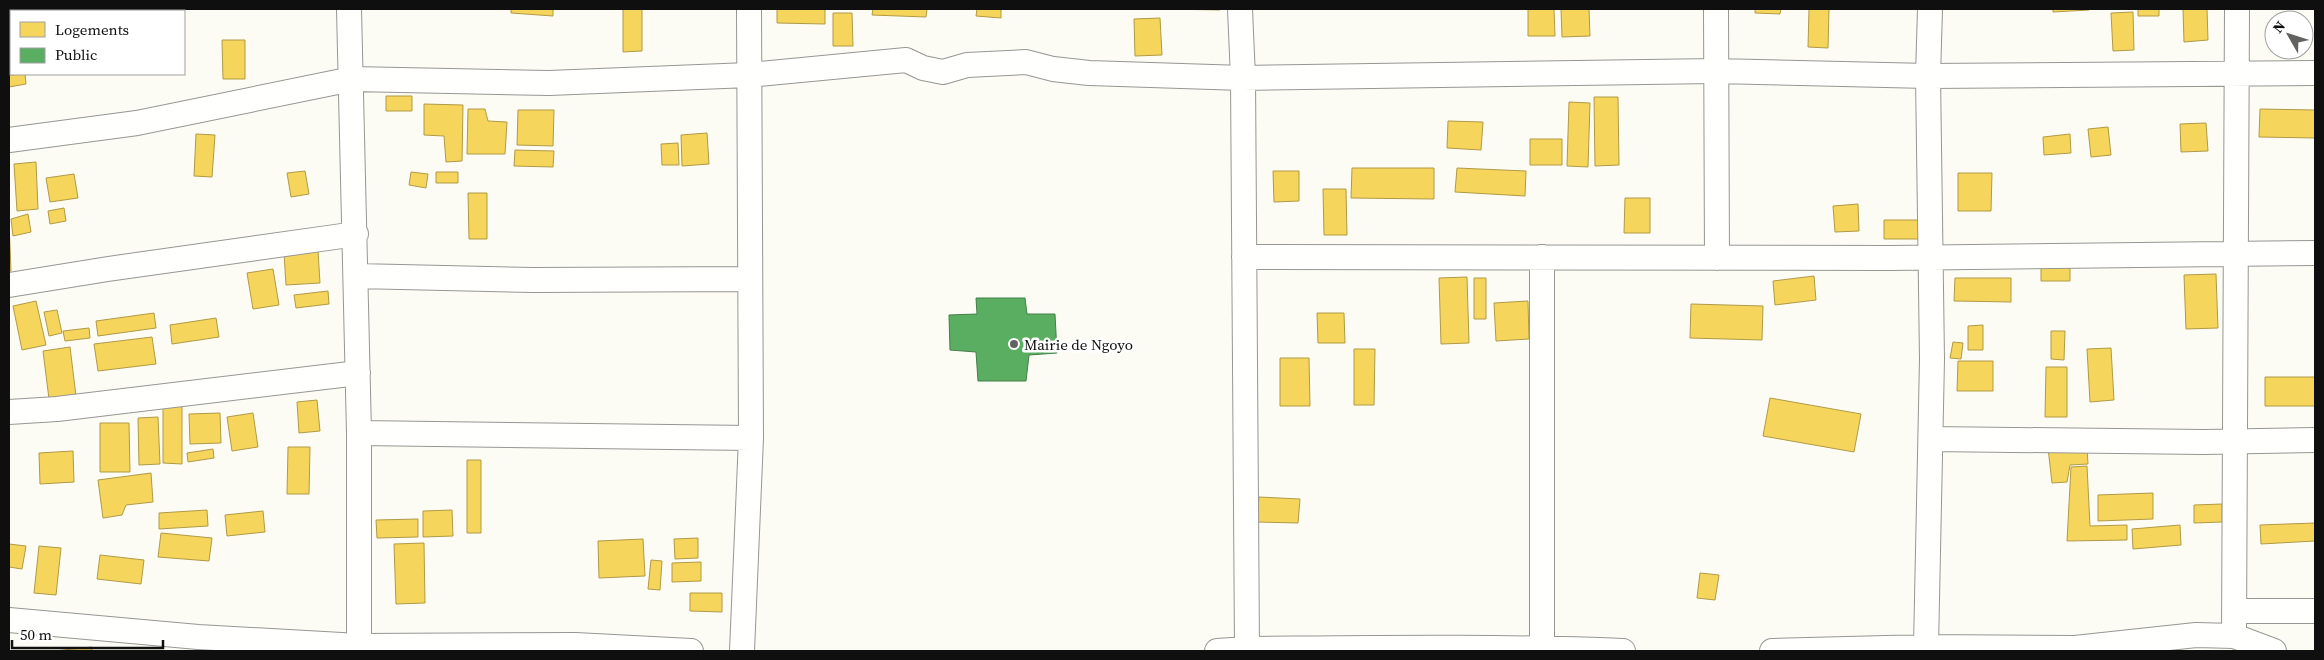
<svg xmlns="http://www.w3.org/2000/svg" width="2324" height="660" font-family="'Source Serif 4',serif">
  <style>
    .homes { fill: #f6d55c; stroke: #b19a45 }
    .public { fill: #5aae61; stroke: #447e48 }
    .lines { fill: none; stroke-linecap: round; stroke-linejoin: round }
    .minor-casing { stroke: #969693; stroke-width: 26 }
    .minor { stroke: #fffffe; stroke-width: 24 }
    .poi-dot { fill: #626260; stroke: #fff; stroke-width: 2 }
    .labels { text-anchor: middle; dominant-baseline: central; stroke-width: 5; stroke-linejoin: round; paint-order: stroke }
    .poi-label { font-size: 15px; fill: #0f0f0f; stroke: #fff; text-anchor: start }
  </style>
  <rect width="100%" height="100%" fill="#fcfcf5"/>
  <path class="homes" d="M 62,9 L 94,9 L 94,11 L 62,11 Z
    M 511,9 L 553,9 L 553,16 L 511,13 Z
    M 623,9 L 642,9 L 642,51 L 623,52 Z
    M 777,9 L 825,9 L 825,24 L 777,23 Z
    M 873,9 L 927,9 L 926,17 L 872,15 Z
    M 977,9 L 1001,9 L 1001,18 L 976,16 Z
    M 1163,9 L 1220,9 L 1220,10 Z
    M 1528,9 L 1554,9 L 1555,36 L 1528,36 Z
    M 1561,9 L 1589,9 L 1590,36 L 1562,37 Z
    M 1755,9 L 1781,9 L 1780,14 L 1755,13 Z
    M 1809,9 L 1829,9 L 1828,48 L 1808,47 Z
    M 2053,9 L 2089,9 L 2089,10 L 2053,12 Z
    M 2138,9 L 2159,9 L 2159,16 L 2138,16 Z
    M 2183,9 L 2207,9 L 2208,40 L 2184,42 Z
    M 2133,12 L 2134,50 L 2113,51 L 2111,13 Z
    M 833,13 L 852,13 L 853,46 L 833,46 Z
    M 1160,18 L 1162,55 L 1135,56 L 1134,19 Z
    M 222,40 L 245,40 L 245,79 L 223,79 Z
    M 25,74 L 26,84 L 9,87 L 9,75 Z
    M 386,96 L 412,96 L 412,111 L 386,111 Z
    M 1594,97 L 1618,97 L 1619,165 L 1595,166 Z
    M 1569,102 L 1590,103 L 1588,167 L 1567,166 Z
    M 424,104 L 463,105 L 462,161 L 446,162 L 444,136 L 424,135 Z
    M 468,109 L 485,109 L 488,121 L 507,122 L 505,154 L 467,154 Z
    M 2260,109 L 2315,110 L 2315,138 L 2259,137 Z
    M 518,110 L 554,110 L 553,146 L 517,145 Z
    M 1448,121 L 1483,122 L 1481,150 L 1447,148 Z
    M 2206,123 L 2208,151 L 2181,152 L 2180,124 Z
    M 2108,127 L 2111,155 L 2091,157 L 2088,129 Z
    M 707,133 L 709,164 L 682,166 L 681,135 Z
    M 196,134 L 215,135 L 212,177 L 194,176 Z
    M 2070,134 L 2071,153 L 2044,155 L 2043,137 Z
    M 1530,139 L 1562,139 L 1562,165 L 1530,165 Z
    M 678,143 L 679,165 L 662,165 L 661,144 Z
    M 515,150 L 554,151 L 553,167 L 514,166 Z
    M 36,162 L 38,209 L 17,211 L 14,164 Z
    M 1352,168 L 1434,168 L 1434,199 L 1351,198 Z
    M 1457,168 L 1526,171 L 1525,196 L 1455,192 Z
    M 305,171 L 309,194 L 291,197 L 287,173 Z
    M 1273,171 L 1299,171 L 1299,201 L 1274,202 Z
    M 411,172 L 428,174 L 426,188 L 409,185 Z
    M 436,172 L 458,172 L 458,183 L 436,183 Z
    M 1958,173 L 1992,173 L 1991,211 L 1958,211 Z
    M 74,174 L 78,198 L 50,202 L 46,178 Z
    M 1323,189 L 1346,189 L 1347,235 L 1324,235 Z
    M 468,193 L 487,193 L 487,239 L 469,239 Z
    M 1625,198 L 1650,198 L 1650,233 L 1624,233 Z
    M 1858,204 L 1859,231 L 1835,232 L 1833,206 Z
    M 64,208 L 66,221 L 50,224 L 48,211 Z
    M 28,214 L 31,232 L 13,236 L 11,219 Z
    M 1884,220 L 1920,220 L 1920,239 L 1884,239 Z
    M 9,221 L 11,271 L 9,271 Z
    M 318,251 L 320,283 L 286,285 L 284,253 Z
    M 2041,265 L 2070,265 L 2070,281 L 2041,281 Z
    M 273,269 L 279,305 L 253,309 L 247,273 Z
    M 2216,274 L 2218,328 L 2186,329 L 2184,275 Z
    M 1814,276 L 1816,300 L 1775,305 L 1773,281 Z
    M 1467,277 L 1469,343 L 1441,344 L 1439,278 Z
    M 1474,278 L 1486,278 L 1486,319 L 1474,319 Z
    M 1955,278 L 2011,278 L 2011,302 L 1954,301 Z
    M 328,291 L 329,304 L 296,308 L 294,295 Z
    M 36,301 L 46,345 L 22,350 L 13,306 Z
    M 1528,301 L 1529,339 L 1496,341 L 1494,303 Z
    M 1691,304 L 1763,306 L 1762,340 L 1690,338 Z
    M 57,310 L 62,333 L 49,336 L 44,312 Z
    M 154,313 L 156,328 L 98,336 L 96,321 Z
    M 1317,313 L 1344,313 L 1345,343 L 1318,343 Z
    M 216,318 L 219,337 L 172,344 L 170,325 Z
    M 1983,325 L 1983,350 L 1968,350 L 1968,326 Z
    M 89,328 L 90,338 L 65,341 L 63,331 Z
    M 2051,331 L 2065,331 L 2064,360 L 2051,359 Z
    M 152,337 L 156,364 L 98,371 L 94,344 Z
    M 1953,342 L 1963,343 L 1961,359 L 1950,358 Z
    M 70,347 L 76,396 L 49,399 L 43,351 Z
    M 2111,348 L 2114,400 L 2090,402 L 2087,349 Z
    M 1354,349 L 1375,349 L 1374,405 L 1354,405 Z
    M 1280,358 L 1309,358 L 1310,406 L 1280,406 Z
    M 1958,361 L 1993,361 L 1993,391 L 1957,391 Z
    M 2046,367 L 2067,367 L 2067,417 L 2045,417 Z
    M 2265,377 L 2315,377 L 2315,406 L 2265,406 Z
    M 1770,398 L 1861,414 L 1854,452 L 1763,436 Z
    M 317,400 L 320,431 L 299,433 L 297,402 Z
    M 182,404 L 182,464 L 163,463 L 163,405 Z
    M 220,413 L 221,443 L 190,444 L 189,414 Z
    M 253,413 L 258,447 L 232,451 L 227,417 Z
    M 158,417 L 160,464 L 139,465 L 138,418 Z
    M 100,423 L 129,423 L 130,472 L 100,472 Z
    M 288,447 L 310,447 L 309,494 L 287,494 Z
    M 2048,448 L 2087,448 L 2088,464 L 2070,465 L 2067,482 L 2052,483 Z
    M 213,449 L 214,458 L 188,462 L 187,453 Z
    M 73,451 L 74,482 L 40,484 L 39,453 Z
    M 467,460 L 481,460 L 481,533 L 467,533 Z
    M 2087,466 L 2090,526 L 2127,525 L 2127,540 L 2067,541 L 2071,467 Z
    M 151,473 L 153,502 L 126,505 L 122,515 L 103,518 L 98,480 Z
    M 2153,493 L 2153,519 L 2098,521 L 2098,495 Z
    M 1259,497 L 1300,499 L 1298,523 L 1257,522 Z
    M 2222,504 L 2222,522 L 2194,523 L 2194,505 Z
    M 207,510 L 208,526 L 159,529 L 159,513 Z
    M 452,510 L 453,536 L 423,537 L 423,511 Z
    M 263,511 L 265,532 L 227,536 L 225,515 Z
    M 418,519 L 418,537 L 377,538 L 376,520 Z
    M 2315,523 L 2315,541 L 2261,544 L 2260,525 Z
    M 2180,525 L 2181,545 L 2133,549 L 2132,529 Z
    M 161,533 L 212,538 L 209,561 L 158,557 Z
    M 698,538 L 698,558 L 675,559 L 674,539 Z
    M 643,539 L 645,576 L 599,578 L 598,541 Z
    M 424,543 L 425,603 L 396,604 L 394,544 Z
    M 9,544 L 26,546 L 22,569 L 9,567 Z
    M 39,546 L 61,548 L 56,595 L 34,593 Z
    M 100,555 L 144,560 L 141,584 L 97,579 Z
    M 651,560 L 662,561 L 660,590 L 648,589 Z
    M 701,562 L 701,581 L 672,582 L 672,563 Z
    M 1700,573 L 1719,575 L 1715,600 L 1697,598 Z
    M 690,593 L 722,593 L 722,612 L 690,611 Z
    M 92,647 L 92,651 L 54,651 Z"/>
  <path class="public" d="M 976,298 L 1025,298 L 1027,314 L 1055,314 L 1057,353 L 1029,355 L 1026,381 L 978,381 L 976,352 L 950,350 L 949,315 L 977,314 Z"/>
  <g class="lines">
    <defs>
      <path id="minor" d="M 349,9 L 359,433 L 359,646
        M 1240,9 L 1243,78 L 1247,649
        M 1716,9 L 1717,258
        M 9,140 L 137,123 L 352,79 L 549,83 L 749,75 L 906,60 L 923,68 L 943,72 L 967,65 L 1026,62 L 1053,69 L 1089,73 L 1243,78 L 1715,71 L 1928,76 L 2315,73
        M 1244,257 L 1890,258 L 2315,253
        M 356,276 L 533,280 L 750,279
        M 9,285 L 108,269 L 356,234
        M 9,412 L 57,409 L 358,373
        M 359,433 L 751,438
        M 1931,439 L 2204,442 L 2315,440
        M 2236,611 L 2315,611
        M 9,620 L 198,637 L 359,646 L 575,645 L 691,651
        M 2234,636 L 2237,9
        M 1926,647 L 1932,359 L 1928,76 L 1930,9
        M 1542,648 L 1542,257
        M 742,651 L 751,438 L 749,9
        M 1217,651 L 1247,649 C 1372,648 1497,646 1623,651
        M 1772,651 L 1926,647 L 2075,648 L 2196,635 L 2234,636 L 2274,651"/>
    </defs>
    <use href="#minor" class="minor-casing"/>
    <use href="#minor" class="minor"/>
  </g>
  <circle class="poi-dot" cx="1014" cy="344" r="5"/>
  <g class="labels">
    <g class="poi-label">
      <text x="1024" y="344">Mairie de Ngoyo</text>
    </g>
  </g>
  <rect width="2324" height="660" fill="none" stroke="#0f0f0f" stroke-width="20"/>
  <rect x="10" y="10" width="175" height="65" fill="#ffffff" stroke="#9f9f9f"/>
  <rect x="20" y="22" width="25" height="15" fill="#f6d55c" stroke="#9f9f9f"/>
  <text x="55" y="35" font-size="15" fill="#0f0f0f">Logements</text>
  <rect x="20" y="48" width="25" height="15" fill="#5aae61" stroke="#9f9f9f"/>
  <text x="55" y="60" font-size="15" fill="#0f0f0f">Public</text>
  <g transform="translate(2289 35) rotate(309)"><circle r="24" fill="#ffffff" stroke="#9f9f9f"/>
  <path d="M0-4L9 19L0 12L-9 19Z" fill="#626260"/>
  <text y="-8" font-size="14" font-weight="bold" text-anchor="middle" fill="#0f0f0f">N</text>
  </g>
  <path d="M12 640v8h151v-8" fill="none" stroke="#0f0f0f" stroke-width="2.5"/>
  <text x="20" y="640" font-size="15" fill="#0f0f0f" stroke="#ffffff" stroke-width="4" paint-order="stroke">50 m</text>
</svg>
